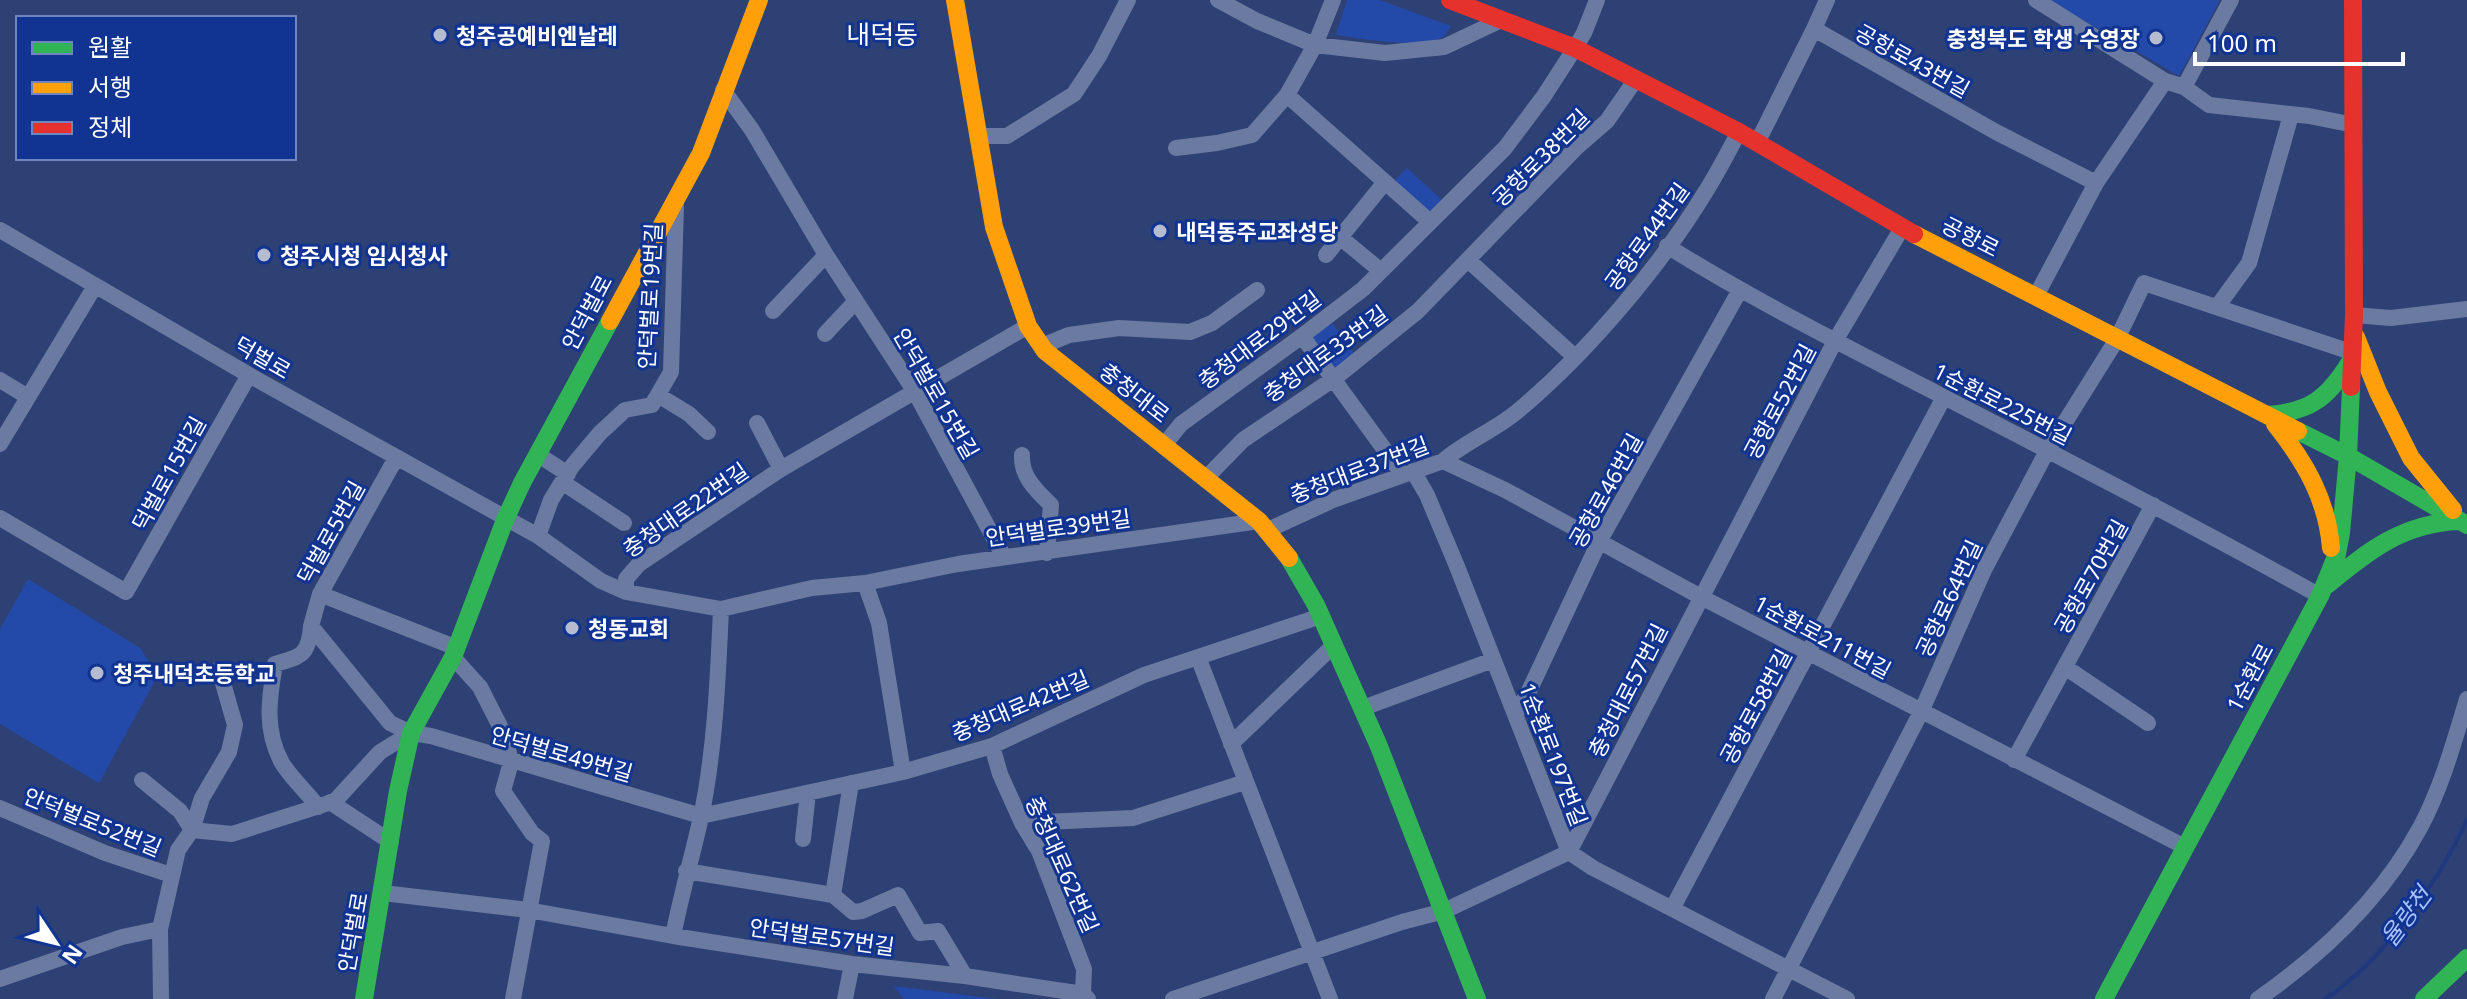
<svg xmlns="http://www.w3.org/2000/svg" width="2467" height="999" font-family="'Noto Sans','Noto Sans KR',sans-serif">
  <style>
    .green { fill: #244aa9 }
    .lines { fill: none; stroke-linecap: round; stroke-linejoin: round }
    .stream { stroke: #1f387e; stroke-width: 4 }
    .street { stroke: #6b7aa0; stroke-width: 16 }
    .fast { stroke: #30b455; stroke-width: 18 }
    .slow { stroke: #ff9f0a; stroke-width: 18 }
    .jam { stroke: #e5322d; stroke-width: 18 }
    .poi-dot { fill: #b6bccf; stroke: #113492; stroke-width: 3 }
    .labels { text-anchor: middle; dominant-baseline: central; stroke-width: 6; stroke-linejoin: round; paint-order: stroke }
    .poi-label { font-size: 22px; font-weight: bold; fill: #fff; stroke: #113492; text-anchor: start }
    .street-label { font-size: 22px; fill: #fff; stroke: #113492 }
    .water-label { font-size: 24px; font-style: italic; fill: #a9c1fa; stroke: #113492 }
    .quarter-label { font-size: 26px; fill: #fff; stroke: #113492 }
  </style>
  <rect width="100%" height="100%" fill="#2e4175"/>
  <path class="green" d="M 1347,0 L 1380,0 L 1451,26 C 1449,29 1446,35 1443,37 C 1425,50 1358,38 1336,35 Z
    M 2049,0 L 2220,0 L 2179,76 Z
    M 1407,168 L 1443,201 L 1430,215 L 1394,181 Z
    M 1332,323 L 1357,357 L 1336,373 L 1312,338 Z
    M 28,579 L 140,648 L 158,675 L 99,783 L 0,724 L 0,629 Z
    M 894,986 L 996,999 L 904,999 Z"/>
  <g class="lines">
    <path class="stream" d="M 2325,999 C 2382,962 2439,881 2467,820"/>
    <path class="street" d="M 1218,0 L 1257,21 L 1315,45 L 1385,53 L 1444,47 L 1501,20
      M 2036,0 L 2165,81
      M 1814,29 L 1996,132 L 2096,183
      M 2184,87 L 2209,105 L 2309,116 L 2354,125
      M 723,90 L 752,130 L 826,255 L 915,392 L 1004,557
      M 1287,95 L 1429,221
      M 978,136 L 1007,136 L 1074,94 L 1099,56 L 1128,0
      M 1757,143 L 1814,29 L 1827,0
      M 1176,148 L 1217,143 L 1252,135 L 1287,95 L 1315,45 L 1333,0
      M 0,230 L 249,375 L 538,536 L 601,581 L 626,592 L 721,609 L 812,588 L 865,583 L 958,564 L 1259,521
      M 1341,238 L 1381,271
      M 1667,246 C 1757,302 1851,349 1944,397 C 2070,462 2196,527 2320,596
      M 1326,255 L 1385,182
      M 1468,260 L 1575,357
      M 2036,296 L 2096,183 L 2165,81 L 2184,87 L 2231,0
      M 2217,307 L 2249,263 L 2291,115
      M 773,311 L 826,255
      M 2354,315 L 2391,318 L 2467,309
      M 825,334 L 856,301
      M 1302,336 L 1403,475
      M 1042,346 L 1069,335 L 1119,328 L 1190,332 L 1212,323 L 1257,290
      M 0,380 L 28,397
      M 658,395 L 689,414 L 708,432
      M 757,423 L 781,469
      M 0,444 L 95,286
      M 1164,445 L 1181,424 L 1302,336 L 1363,289 L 1505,148 L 1544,96 L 1575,48 L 1584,33 L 1597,0
      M 537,454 L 568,474
      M 1022,455 C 1021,477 1036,490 1051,505 L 1047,553
      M 396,458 L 320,594 L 311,626 L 390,723 L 411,733 L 431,736 L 701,816 L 903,772 L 992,746 L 1144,675 L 1321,616
      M 1443,461 L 1505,490 L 1701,597 L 2185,847
      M 1413,471 L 1427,495 L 1456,564 L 1569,852 L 1593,868 L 1847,999
      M 1206,478 L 1243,440 L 1335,378 L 1418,311 L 1577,147 L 1607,121 L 1636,79
      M 562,482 L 624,523
      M 0,518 L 126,592 L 249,375
      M 1268,530 L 1333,500 L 1443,461 C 1466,441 1496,430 1519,410 C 1587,353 1660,267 1706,191 C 1718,172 1728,152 1739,132
      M 538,536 L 551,500 L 562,482 L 573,465 L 600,433 L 625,410 L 652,405 L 671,372 L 676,206
      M 865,583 L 879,623 L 903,772
      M 626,592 L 626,579 L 639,564 L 781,469 L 1028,326
      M 320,594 L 457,648
      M 311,626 C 309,655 301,657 275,664 C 269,699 264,730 282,763 C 291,778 307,792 318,807
      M 453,657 L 480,687 L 505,736 L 511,762 L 503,791 L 532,833 L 542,841 L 513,999
      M 1198,657 L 1330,999
      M 2065,667 L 2148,723
      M 1363,708 L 1493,660
      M 1515,715 L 1529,691 L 1600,540 L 1740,290
      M 1231,744 L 1334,645
      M 992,746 L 1000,774 L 1022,823 L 1039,851 L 1084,969 L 1083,994 L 1088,999
      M 2014,760 L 2153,505
      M 142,780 L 180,811 L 192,830
      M 330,802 L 391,842
      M 0,808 L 105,853 L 171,875
      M 1022,823 L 1133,818 L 1245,782
      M 192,830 L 202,798 L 229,752 L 235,725 L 219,669
      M 803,839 L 808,793
      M 686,871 L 833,895 L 853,912 L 862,911 L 898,895 L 920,933 L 938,931 L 965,976
      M 383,893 L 528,910 L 673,936 L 852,964 L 965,976 L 1083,994
      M 833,895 L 851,783
      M 1672,909 L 1944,397
      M 673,936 C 681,896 692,857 701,817 C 715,751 718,677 721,609
      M 0,979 L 122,937 L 160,929
      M 161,999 L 160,929 L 178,850 L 192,830 L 232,834 L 335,801 L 380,752 L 411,733
      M 845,999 L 852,964
      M 1173,999 L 1402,922 L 1444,911 L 1569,852 L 1835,341 L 1902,228
      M 1773,999 L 1921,712 L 1984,570 L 2047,451 L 2117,339 L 2144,283 L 2351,352
      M 2258,999 C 2324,953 2383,897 2421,826 C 2442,786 2454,742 2467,699"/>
    <path class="fast" d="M 2267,415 C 2310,412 2328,398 2350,362
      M 2298,431 L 2348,456 L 2467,525
      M 1289,558 L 1316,605 L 1378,744 L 1477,999
      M 2327,585 C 2368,551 2403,523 2459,521
      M 364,999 L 398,791 L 411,733 L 453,657 L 505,520 L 522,483 L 610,321
      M 2104,999 L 2320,596 L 2337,554 L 2341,533 L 2348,456 L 2351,387
      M 2424,999 L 2467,958"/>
    <path class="slow" d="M 955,0 L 994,227 L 1028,326 L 1045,351 L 1259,521 L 1289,558
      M 1914,234 L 2298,431
      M 610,321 L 701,153 L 759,0
      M 2356,337 L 2378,392 L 2411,458 L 2453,510
      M 2275,424 C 2305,462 2327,499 2331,548"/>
    <path class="jam" d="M 1450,0 L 1575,48 L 1739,132 L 1914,234
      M 2351,387 L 2354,315 L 2353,0"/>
  </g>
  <g class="poi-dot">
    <circle cx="440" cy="35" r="8"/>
    <circle cx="2156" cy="38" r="8"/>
    <circle cx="1160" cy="231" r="8"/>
    <circle cx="264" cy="255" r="8"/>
    <circle cx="572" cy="628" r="8"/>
    <circle cx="97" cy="673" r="8"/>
  </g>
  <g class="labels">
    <g class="poi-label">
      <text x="456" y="35">청주공예비엔날레</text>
      <text x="2140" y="38" text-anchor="end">충청북도 학생 수영장</text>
      <text x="1176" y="231">내덕동주교좌성당</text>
      <text x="280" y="255">청주시청 임시청사</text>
      <text x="588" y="628">청동교회</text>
      <text x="113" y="673">청주내덕초등학교</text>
    </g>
    <g class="street-label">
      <text transform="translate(1913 60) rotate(29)">공항로43번길</text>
      <text transform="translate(1540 157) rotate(-45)">공항로38번길</text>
      <text transform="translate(1646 236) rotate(-54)">공항로44번길</text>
      <text transform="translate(1971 236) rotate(27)">공항로</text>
      <text transform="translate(649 296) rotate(-87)">안덕벌로19번길</text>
      <text transform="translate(586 312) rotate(-62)">안덕벌로</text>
      <text transform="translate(1259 339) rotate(-37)">충청대로29번길</text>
      <text transform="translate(1325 353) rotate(-36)">충청대로33번길</text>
      <text transform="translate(263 357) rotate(30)">덕벌로</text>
      <text transform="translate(1135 392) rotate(38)">충청대로</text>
      <text transform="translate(937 393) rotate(60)">안덕벌로15번길</text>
      <text transform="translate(1779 401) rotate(-62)">공항로52번길</text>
      <text transform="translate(2003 403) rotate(27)">1순환로225번길</text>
      <text transform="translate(1359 469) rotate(-21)">충청대로37번길</text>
      <text transform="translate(168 473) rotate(-61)">덕벌로15번길</text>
      <text transform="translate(1605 490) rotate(-61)">공항로46번길</text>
      <text transform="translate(685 509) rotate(-35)">충청대로22번길</text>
      <text transform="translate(1058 527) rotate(-8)">안덕벌로39번길</text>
      <text transform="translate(330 532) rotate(-61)">덕벌로5번길</text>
      <text transform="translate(2090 576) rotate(-61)">공항로70번길</text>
      <text transform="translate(1948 598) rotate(-65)">공항로64번길</text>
      <text transform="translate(1823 636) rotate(28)">1순환로211번길</text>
      <text transform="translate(2249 677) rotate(-62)">1순환로</text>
      <text transform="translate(1627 690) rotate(-63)">충청대로57번길</text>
      <text transform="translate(1020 705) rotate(-23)">충청대로42번길</text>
      <text transform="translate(1755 706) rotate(-62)">공항로58번길</text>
      <text transform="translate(562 753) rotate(16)">안덕벌로49번길</text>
      <text transform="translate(1554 754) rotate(69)">1순환로197번길</text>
      <text transform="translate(93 821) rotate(22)">안덕벌로52번길</text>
      <text transform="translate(1063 864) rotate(66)">충청대로62번길</text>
      <text transform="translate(352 932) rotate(-80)">안덕벌로</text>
      <text transform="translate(822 936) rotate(8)">안덕벌로57번길</text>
    </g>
    <g class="water-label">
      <text transform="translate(2405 916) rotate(-53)">율량천</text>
    </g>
    <g class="quarter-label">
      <text x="882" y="34">내덕동</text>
    </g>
  </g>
  <rect x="16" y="16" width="280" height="144" fill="#113492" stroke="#7085be" stroke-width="2"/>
  <rect x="32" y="42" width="40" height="12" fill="#30b455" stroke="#7085be" stroke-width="2"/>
  <text x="88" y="56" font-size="24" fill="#ffffff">원활</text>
  <rect x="32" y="82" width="40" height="12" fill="#ff9f0a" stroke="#7085be" stroke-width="2"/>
  <text x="88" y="96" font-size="24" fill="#ffffff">서행</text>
  <rect x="32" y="122" width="40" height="12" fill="#e5322d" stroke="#7085be" stroke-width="2"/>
  <text x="88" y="136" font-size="24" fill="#ffffff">정체</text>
  <g transform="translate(56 943) rotate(125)" stroke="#113492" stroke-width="6" paint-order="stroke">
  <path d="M0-6L14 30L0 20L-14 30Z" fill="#ffffff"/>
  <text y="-12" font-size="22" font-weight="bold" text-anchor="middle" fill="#ffffff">N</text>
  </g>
  <path d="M2195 52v12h208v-12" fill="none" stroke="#ffffff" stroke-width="4"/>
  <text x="2207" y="52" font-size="24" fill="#ffffff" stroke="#113492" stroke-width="6" paint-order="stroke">100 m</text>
</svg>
